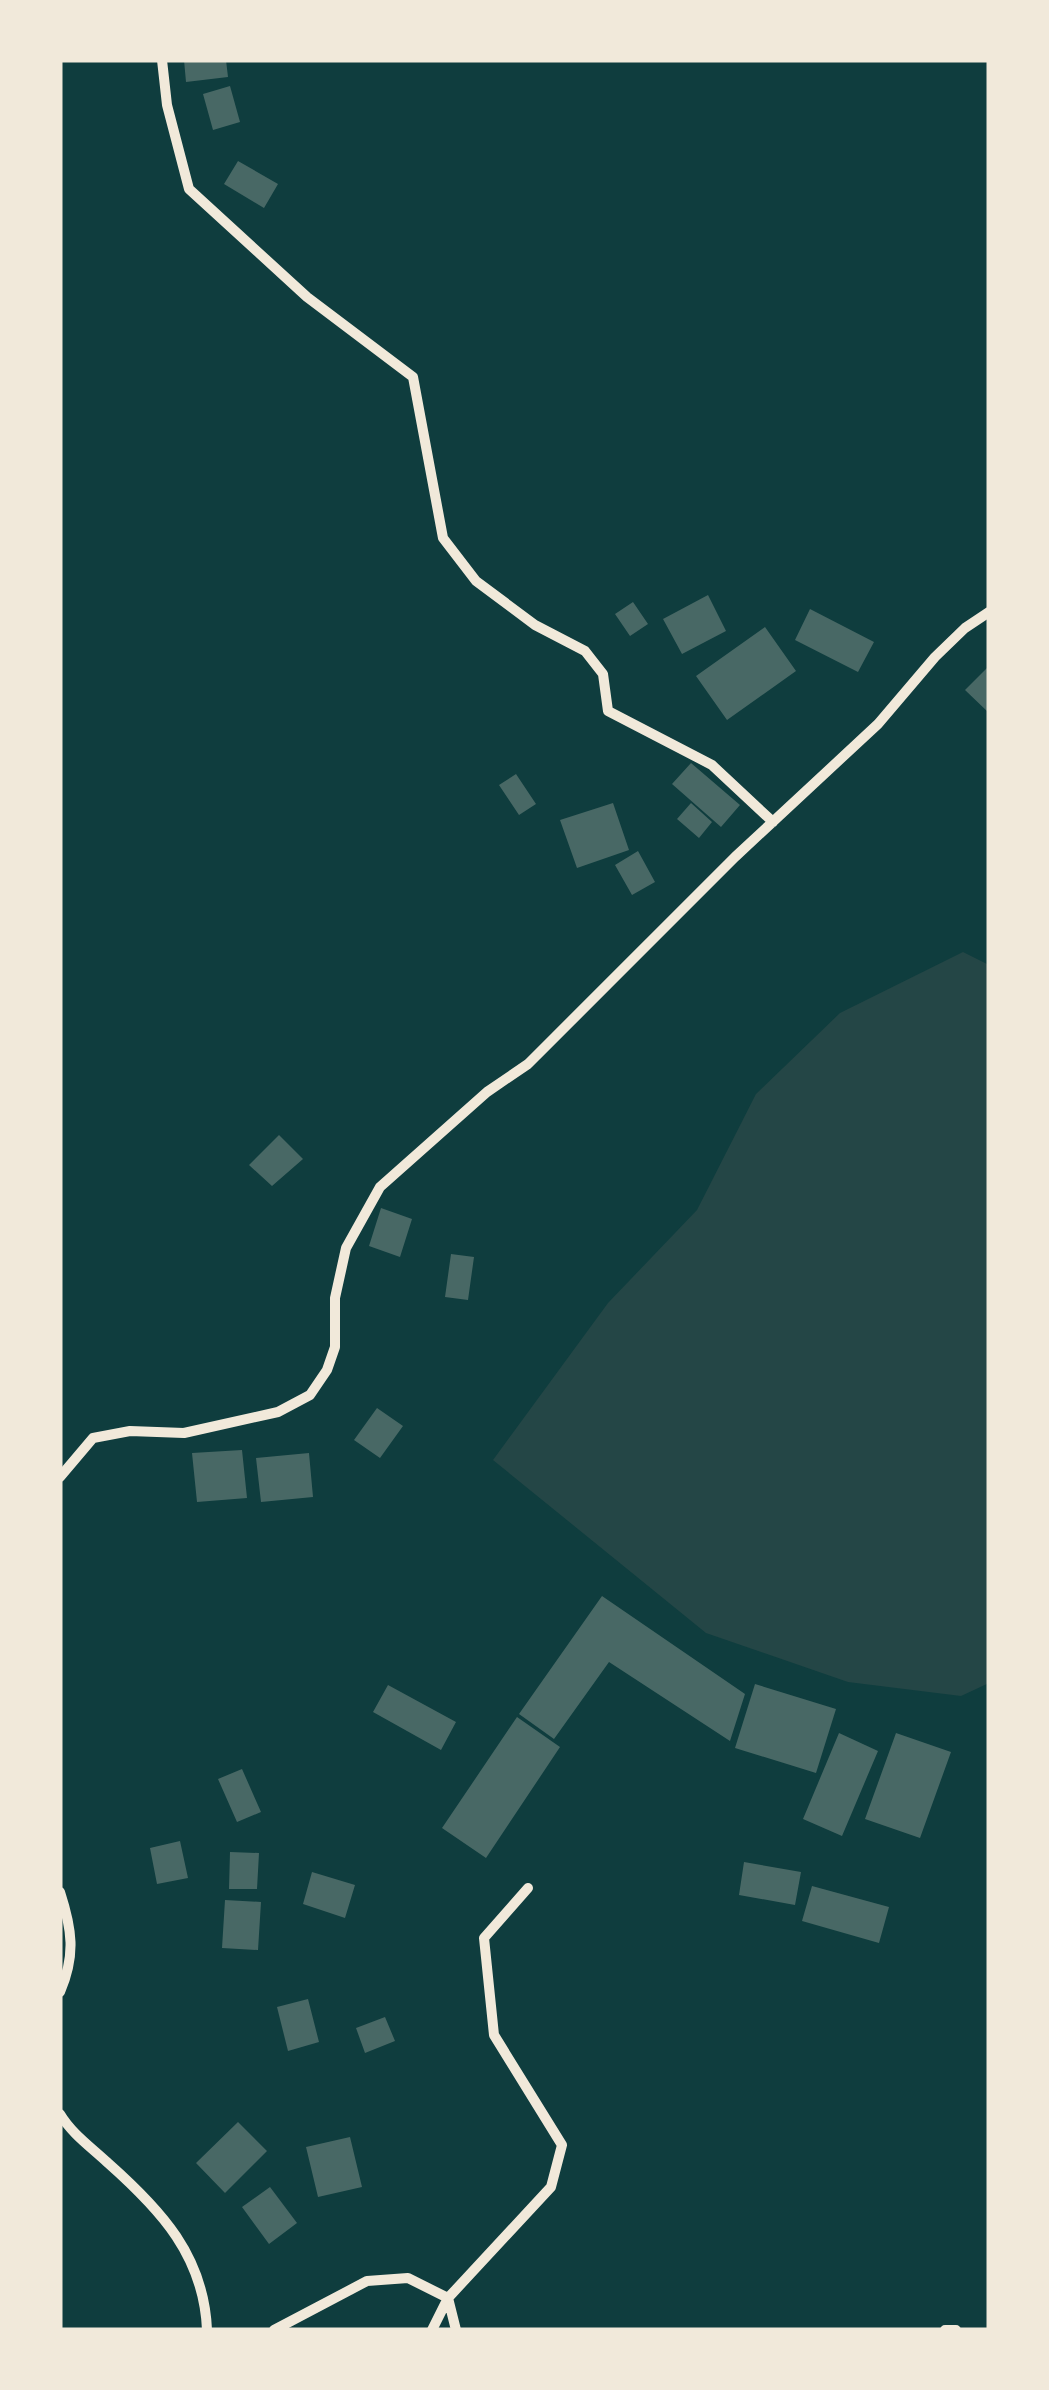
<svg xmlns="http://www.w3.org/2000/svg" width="1049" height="2390" font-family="Arial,sans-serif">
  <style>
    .green { fill: #244646 }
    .building { fill: #486865 }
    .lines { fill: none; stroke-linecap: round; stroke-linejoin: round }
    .minor { stroke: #f1e9da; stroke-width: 10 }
  </style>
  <rect width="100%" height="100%" fill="#0f3d3e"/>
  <path class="green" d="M 963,952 L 989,965 L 989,1683 L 961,1696 L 848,1682 L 706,1633 L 493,1460 L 608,1303 L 697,1210 L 756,1094 L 840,1013 Z"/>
  <path class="building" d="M 184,60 L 226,60 L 228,77 L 186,82 Z
    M 230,86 L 240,122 L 213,130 L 203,94 Z
    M 238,161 L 278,184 L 264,208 L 224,184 Z
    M 708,595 L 726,631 L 682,654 L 663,619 Z
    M 633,602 L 648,624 L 630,636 L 615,614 Z
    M 810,609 L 874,642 L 858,672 L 795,640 Z
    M 765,627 L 796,671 L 727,720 L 696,676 Z
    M 989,666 L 989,713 L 965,690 Z
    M 691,763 L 740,805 L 721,827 L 672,784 Z
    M 516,774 L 536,804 L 519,815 L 499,785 Z
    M 613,803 L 629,850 L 577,868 L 560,820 Z
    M 691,803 L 712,822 L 699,838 L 677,819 Z
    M 638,851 L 655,882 L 632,895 L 615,865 Z
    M 279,1135 L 303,1159 L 272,1186 L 249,1165 Z
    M 381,1208 L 412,1219 L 400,1257 L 369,1246 Z
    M 451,1254 L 474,1257 L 468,1300 L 445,1297 Z
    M 377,1408 L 403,1426 L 380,1458 L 354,1440 Z
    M 242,1450 L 247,1498 L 197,1502 L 192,1453 Z
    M 309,1453 L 313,1497 L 261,1502 L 256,1458 Z
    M 602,1596 L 745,1694 L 730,1741 L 609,1662 L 554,1739 L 519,1714 Z
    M 755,1684 L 836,1709 L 816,1773 L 735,1748 Z
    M 388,1685 L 456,1722 L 441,1750 L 373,1712 Z
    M 517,1717 L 560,1747 L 486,1858 L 442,1828 Z
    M 839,1733 L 878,1751 L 842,1836 L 803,1819 Z
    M 896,1733 L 951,1752 L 920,1838 L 865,1819 Z
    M 242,1769 L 261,1812 L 237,1822 L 218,1779 Z
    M 180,1841 L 188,1878 L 157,1884 L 150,1848 Z
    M 230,1852 L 259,1853 L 257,1889 L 229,1889 Z
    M 744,1862 L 801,1872 L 795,1905 L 739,1895 Z
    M 312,1872 L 355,1885 L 345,1918 L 303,1904 Z
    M 812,1886 L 889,1907 L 879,1943 L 802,1921 Z
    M 225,1900 L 261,1902 L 258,1950 L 222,1948 Z
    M 308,1999 L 319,2042 L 288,2051 L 277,2007 Z
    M 385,2017 L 395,2041 L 365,2053 L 356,2028 Z
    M 238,2122 L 267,2151 L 225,2193 L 196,2163 Z
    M 350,2137 L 362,2187 L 318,2197 L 306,2147 Z
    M 270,2187 L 297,2223 L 269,2244 L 242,2207 Z"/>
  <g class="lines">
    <path class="minor" d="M 162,60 L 167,105 L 189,189 L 307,297 L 413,377 L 443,538 L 476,581 L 535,625 L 585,651 L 603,674 L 608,711 L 712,765 L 773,822
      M 60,1477 L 93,1438 L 130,1431 L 184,1433 L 278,1412 L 310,1395 L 327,1370 L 335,1347 L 335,1298 L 346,1248 L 380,1187 L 487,1092 L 528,1064 L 735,857 L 878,724 L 935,657 L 965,628 L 989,612
      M 60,1892 C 72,1929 76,1955 60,1992
      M 60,2114 C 72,2134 91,2147 108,2163 C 161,2210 204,2256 207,2330
      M 274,2330 L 367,2281 L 408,2278 L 448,2298 L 456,2330
      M 432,2330 L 448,2298 L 551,2187 L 562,2145 L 494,2035 L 484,1938 L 528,1888
      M 945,2330 L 956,2330"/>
  </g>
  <rect width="1049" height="2390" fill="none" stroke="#f1e9da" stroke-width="125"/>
</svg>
